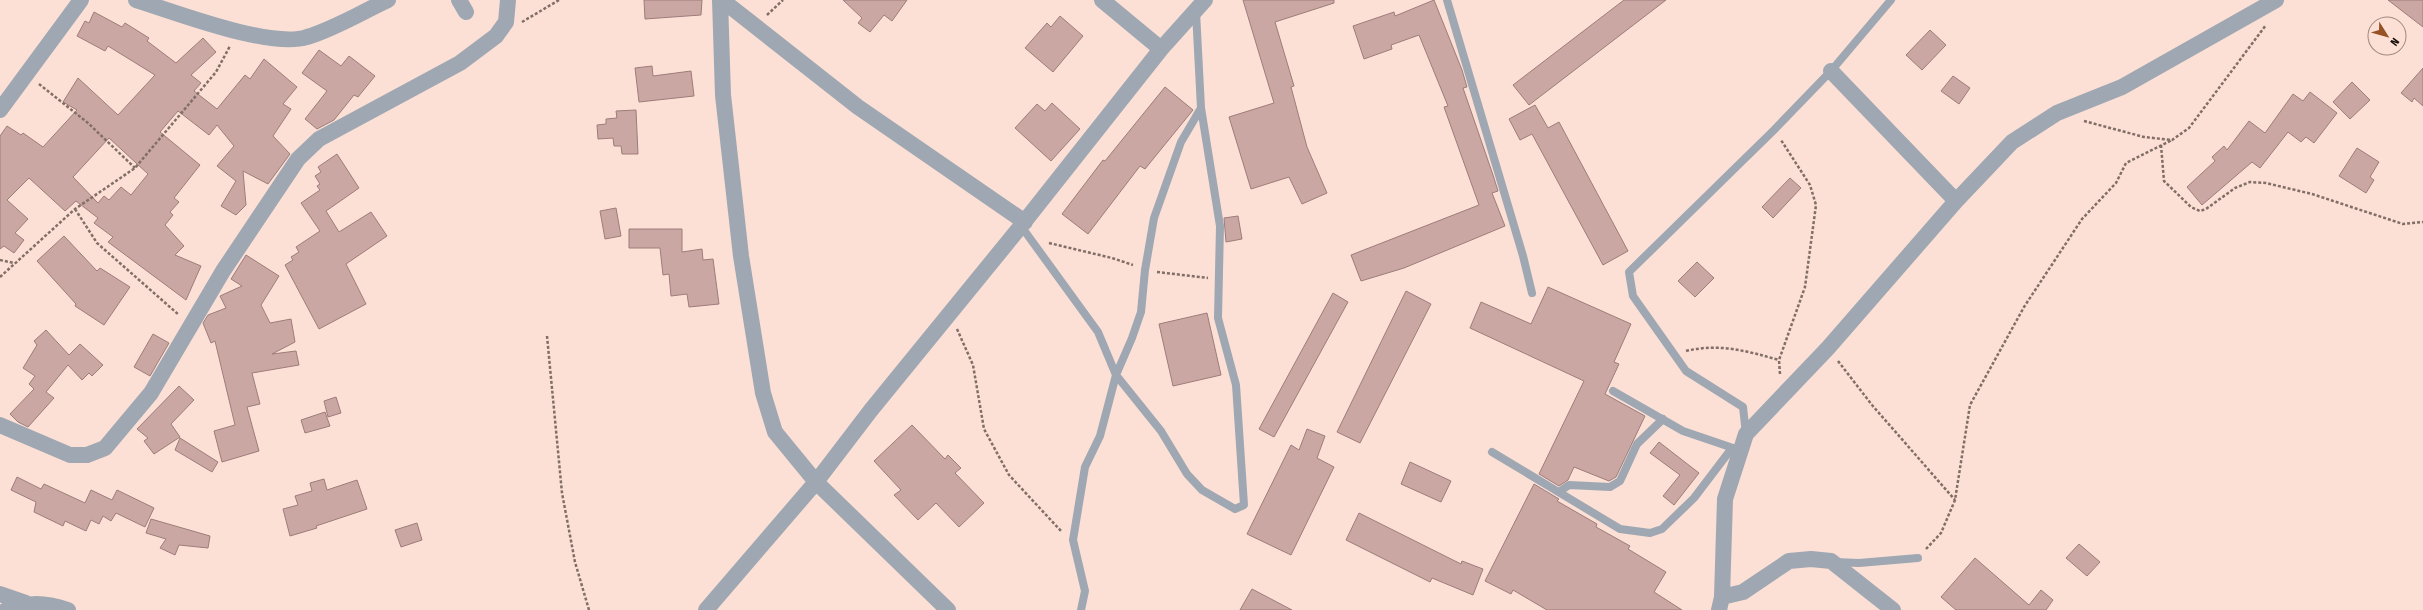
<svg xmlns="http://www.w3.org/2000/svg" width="2423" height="610" font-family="'Fira Sans Condensed',sans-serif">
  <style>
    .building { fill: #cba7a4; stroke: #9e7c7a; fill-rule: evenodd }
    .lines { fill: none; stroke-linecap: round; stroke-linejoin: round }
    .path { stroke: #816e66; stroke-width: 2.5; stroke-dasharray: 3 2; stroke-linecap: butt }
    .service { stroke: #9ea7b2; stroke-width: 8 }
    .minor { stroke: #9ea7b2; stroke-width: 16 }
  </style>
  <rect width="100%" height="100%" fill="#fce0d5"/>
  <path class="building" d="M 644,0 L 702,0 L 701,15 L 645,19 Z
    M 843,0 L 907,0 L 892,21 L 884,15 L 870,32 L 858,23 L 862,18 Z
    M 1243,0 L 1334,0 L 1334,3 L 1275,22 L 1294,86 L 1291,87 L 1307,147 L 1327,193 L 1302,204 L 1289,177 L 1251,189 L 1229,117 L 1274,103 Z
    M 1434,0 L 1462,70 L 1467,87 L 1463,88 L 1493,175 L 1498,191 L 1492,193 L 1505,226 L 1404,268 L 1361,281 L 1351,255 L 1479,205 L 1444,107 L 1448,106 L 1419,35 L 1391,45 L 1392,49 L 1364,59 L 1353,26 L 1394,12 L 1395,16 Z
    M 1624,0 L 1666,0 L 1529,105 L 1513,85 Z
    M 2388,0 L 2423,0 L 2423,27 Z
    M 94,12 L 122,27 L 125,23 L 149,38 L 147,41 L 176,63 L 203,38 L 216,52 L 191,75 L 201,83 L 194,91 L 217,109 L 245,75 L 250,79 L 264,59 L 297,87 L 283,104 L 291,109 L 273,136 L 290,154 L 268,184 L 243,171 L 246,205 L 236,215 L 221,206 L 236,181 L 217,166 L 234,146 L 217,125 L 209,135 L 178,111 L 160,132 L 200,165 L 174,198 L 179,202 L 170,212 L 173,215 L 165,225 L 184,246 L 175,255 L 201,266 L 186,300 L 108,242 L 113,237 L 94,223 L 98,218 L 76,201 L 65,211 L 29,178 L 7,200 L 28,219 L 15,233 L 24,240 L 14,253 L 4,246 L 0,249 L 0,136 L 7,126 L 21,135 L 23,133 L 43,147 L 77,110 L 63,102 L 78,78 L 118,115 L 155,75 L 108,46 L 105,51 L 77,36 L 85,21 L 89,23 ZM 109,138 L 148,174 L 131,195 L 121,187 L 109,200 L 104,196 L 98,203 L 73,177 Z
    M 1060,16 L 1083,36 L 1053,72 L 1025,48 L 1047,23 L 1051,27 Z
    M 1930,30 L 1946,45 L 1922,70 L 1906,55 Z
    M 319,50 L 341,66 L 349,56 L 375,76 L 358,97 L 354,95 L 334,120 L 317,129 L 305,119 L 327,91 L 302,73 Z
    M 652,66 L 653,76 L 691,71 L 694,96 L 639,102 L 635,68 Z
    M 2423,68 L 2423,106 L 2414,98 L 2412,102 L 2401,93 Z
    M 1953,76 L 1970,88 L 1959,104 L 1941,91 Z
    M 2352,82 L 2370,100 L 2350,119 L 2333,102 Z
    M 1165,87 L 1193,110 L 1145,169 L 1140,166 L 1088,234 L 1062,214 L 1103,160 L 1105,161 Z
    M 2310,92 L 2337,113 L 2314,143 L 2306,137 L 2301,142 L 2288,132 L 2260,168 L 2252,162 L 2202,205 L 2187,187 L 2215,161 L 2212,157 L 2224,146 L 2227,150 L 2249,121 L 2265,133 L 2293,94 L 2303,101 Z
    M 1052,103 L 1080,129 L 1051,161 L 1015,128 L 1037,104 L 1045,111 Z
    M 1535,105 L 1548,128 L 1559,122 L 1628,251 L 1603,265 L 1532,134 L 1520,140 L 1509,119 Z
    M 636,110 L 638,154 L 622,154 L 621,146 L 614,146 L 613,138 L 598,139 L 597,125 L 606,124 L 606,119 L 617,118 L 616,111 Z
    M 2357,148 L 2379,162 L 2370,177 L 2374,180 L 2366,193 L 2339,176 Z
    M 337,154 L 359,188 L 326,211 L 339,232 L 371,212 L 387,236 L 346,264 L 366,304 L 319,329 L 285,265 L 293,260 L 291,257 L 299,252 L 296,247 L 320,231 L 301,203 L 320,190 L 317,186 L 320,184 L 315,176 L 321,172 L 318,167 Z
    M 1790,178 L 1801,188 L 1773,218 L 1762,207 Z
    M 616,208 L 621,236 L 605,239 L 600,211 Z
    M 1238,216 L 1242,239 L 1226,242 L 1224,218 Z
    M 629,229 L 682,229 L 682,252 L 702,249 L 703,260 L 713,259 L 719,304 L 689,307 L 687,294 L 671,296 L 669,274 L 663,275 L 660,248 L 629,248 Z
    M 64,236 L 97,271 L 100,268 L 130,287 L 104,325 L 75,306 L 76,304 L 37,261 Z
    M 246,255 L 279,276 L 261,305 L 270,323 L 291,319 L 295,342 L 272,354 L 296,351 L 299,365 L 252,373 L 260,404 L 247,407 L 259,451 L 222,462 L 214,431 L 235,425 L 215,341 L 211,343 L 203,323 L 208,315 L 226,308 L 220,296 L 242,286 L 231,279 Z
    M 1697,262 L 1714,278 L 1695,297 L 1678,281 Z
    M 1548,287 L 1631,324 L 1614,362 L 1619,364 L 1605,394 L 1645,416 L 1616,477 L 1609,481 L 1574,467 L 1568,480 L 1559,486 L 1539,474 L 1584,381 L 1470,328 L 1481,302 L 1531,324 Z
    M 1406,291 L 1431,304 L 1360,443 L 1337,432 Z
    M 1333,293 L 1348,302 L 1274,437 L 1259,429 Z
    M 1207,313 L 1221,375 L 1173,386 L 1159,324 Z
    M 46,330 L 69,355 L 80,344 L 103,365 L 92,376 L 89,373 L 82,380 L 68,365 L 46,392 L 54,398 L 28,427 L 18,422 L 10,414 L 34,389 L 29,384 L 35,376 L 23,368 L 37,345 L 34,341 Z
    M 153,334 L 169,343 L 150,376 L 134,367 Z
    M 179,386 L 194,400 L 171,424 L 180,437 L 154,454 L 144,441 L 148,438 L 137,429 Z
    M 336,397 L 341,413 L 328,417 L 324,401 Z
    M 325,412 L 330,426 L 305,433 L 301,420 Z
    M 912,425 L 945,459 L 948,455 L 961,468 L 955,473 L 984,503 L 959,527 L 936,503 L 918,520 L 894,495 L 901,490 L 874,461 Z
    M 1307,429 L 1325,436 L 1317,458 L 1334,467 L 1291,555 L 1247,534 L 1291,445 L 1299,450 Z
    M 180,438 L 218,462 L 212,472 L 175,450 Z
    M 1659,442 L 1699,473 L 1674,505 L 1663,496 L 1680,475 L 1650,453 Z
    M 1410,462 L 1451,481 L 1441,502 L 1401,484 Z
    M 17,477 L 41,489 L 44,484 L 85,503 L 91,490 L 112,500 L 117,490 L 154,508 L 145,527 L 116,513 L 111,521 L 103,516 L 99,524 L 91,520 L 86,531 L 65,521 L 63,526 L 34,512 L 36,502 L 11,490 Z
    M 324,479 L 327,490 L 357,480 L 367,509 L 316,526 L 317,528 L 290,536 L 283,509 L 298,505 L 295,496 L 312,491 L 310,483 Z
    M 1534,484 L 1559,499 L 1557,501 L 1597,524 L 1596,527 L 1630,546 L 1628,549 L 1666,572 L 1654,592 L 1682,610 L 1547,610 L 1513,590 L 1511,594 L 1485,581 Z
    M 1359,513 L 1461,564 L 1462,561 L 1483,569 L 1473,595 L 1432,578 L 1430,582 L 1346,540 Z
    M 151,519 L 210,536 L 208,548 L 179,545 L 175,555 L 160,548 L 166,539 L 146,533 Z
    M 417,523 L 422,540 L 401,547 L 395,530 Z
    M 2079,544 L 2100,562 L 2087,576 L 2066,558 Z
    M 1975,558 L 2029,605 L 2041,590 L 2053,600 L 2046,610 L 1956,610 L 1941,597 Z
    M 1252,589 L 1292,610 L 1240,610 Z"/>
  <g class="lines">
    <path class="path" d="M 767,15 L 783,0
      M 522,22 L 559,0
      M 39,84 L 88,123 L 135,168
      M 2084,121 L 2144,137 L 2172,140 L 2189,128 L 2266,25
      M 2161,145 L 2164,181 L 2191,207 L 2200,211 L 2206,209 L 2235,188 L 2250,182 L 2266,183 L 2312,194 L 2403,224 L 2423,222
      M 75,209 L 97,243 L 179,315
      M 1049,243 L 1112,258 L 1133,265
      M 0,260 L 14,263
      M 1157,272 L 1208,278
      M 0,277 L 75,209 L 135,168 L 216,72 L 230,46
      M 957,329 L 973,365 L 984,429 L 1009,475 L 1061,531
      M 547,336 L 562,493 L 575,562 L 589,610
      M 1686,351 C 1719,343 1747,351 1779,360
      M 1838,361 L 1872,405 L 1955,500
      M 1780,374 L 1779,360 L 1805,287 L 1816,205 L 1810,185 L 1781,140
      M 1926,549 L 1941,533 L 1955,500 L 1970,405 L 2024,307 L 2082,219 L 2116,183 L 2126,163 L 2172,140"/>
    <path class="service" d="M 1447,0 L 1523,256 L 1532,293
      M 1021,226 L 1098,332 L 1116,375 L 1161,431 L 1187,474 L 1202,490 L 1235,509 L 1244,505 L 1236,385 L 1218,318 L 1220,226 L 1201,108 L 1196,12
      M 1613,391 L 1683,431 L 1736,449
      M 1746,434 L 1743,407 L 1686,371 L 1633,296 L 1629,272 L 1774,130 L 1831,71 L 1891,0
      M 1492,452 L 1620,529 L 1650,533 L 1662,529 L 1694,498 L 1732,448
      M 1559,492 L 1569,485 L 1610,487 L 1620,481 L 1637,444 L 1663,419
      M 1835,562 L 1859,563 L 1918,558
      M 1081,610 L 1085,591 L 1073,540 L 1085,467 L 1100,436 L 1116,375 L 1132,338 L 1141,312 L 1145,270 L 1154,218 L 1181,142 L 1201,108"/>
    <path class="minor" d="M 136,0 C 175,12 270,49 307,37 C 334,29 362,12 388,0
      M 459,0 L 466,12
      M 720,0 L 723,95 L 741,256 L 763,393 L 775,432 L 816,482 L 948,610
      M 722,0 L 858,107 L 1025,222
      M 1102,0 L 1161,49
      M 1831,71 L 1956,201
      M 0,110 L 81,0
      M 0,425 L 70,455 L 87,455 L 105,448 L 151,393 L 223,271 L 298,159 L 319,139 L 460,63 L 496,36 L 506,22 L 508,0
      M 0,594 L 26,603
      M 1722,597 L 1743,592 L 1789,561 L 1811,559 L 1831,561 L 1893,610
      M 6,610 C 30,602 43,602 68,610
      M 706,610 L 816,482 L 871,410 L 1021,226 L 1161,49 L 1205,0
      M 1719,610 L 1722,597 L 1725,499 L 1746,434 L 1828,348 L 1956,201 L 2012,142 L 2057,113 L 2122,87 L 2276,0"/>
  </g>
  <g transform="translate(2387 36) rotate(127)"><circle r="19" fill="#fce0d5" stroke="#9f8a82"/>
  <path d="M0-3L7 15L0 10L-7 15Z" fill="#965125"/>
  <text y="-6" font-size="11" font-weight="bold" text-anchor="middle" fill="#140905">N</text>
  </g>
</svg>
